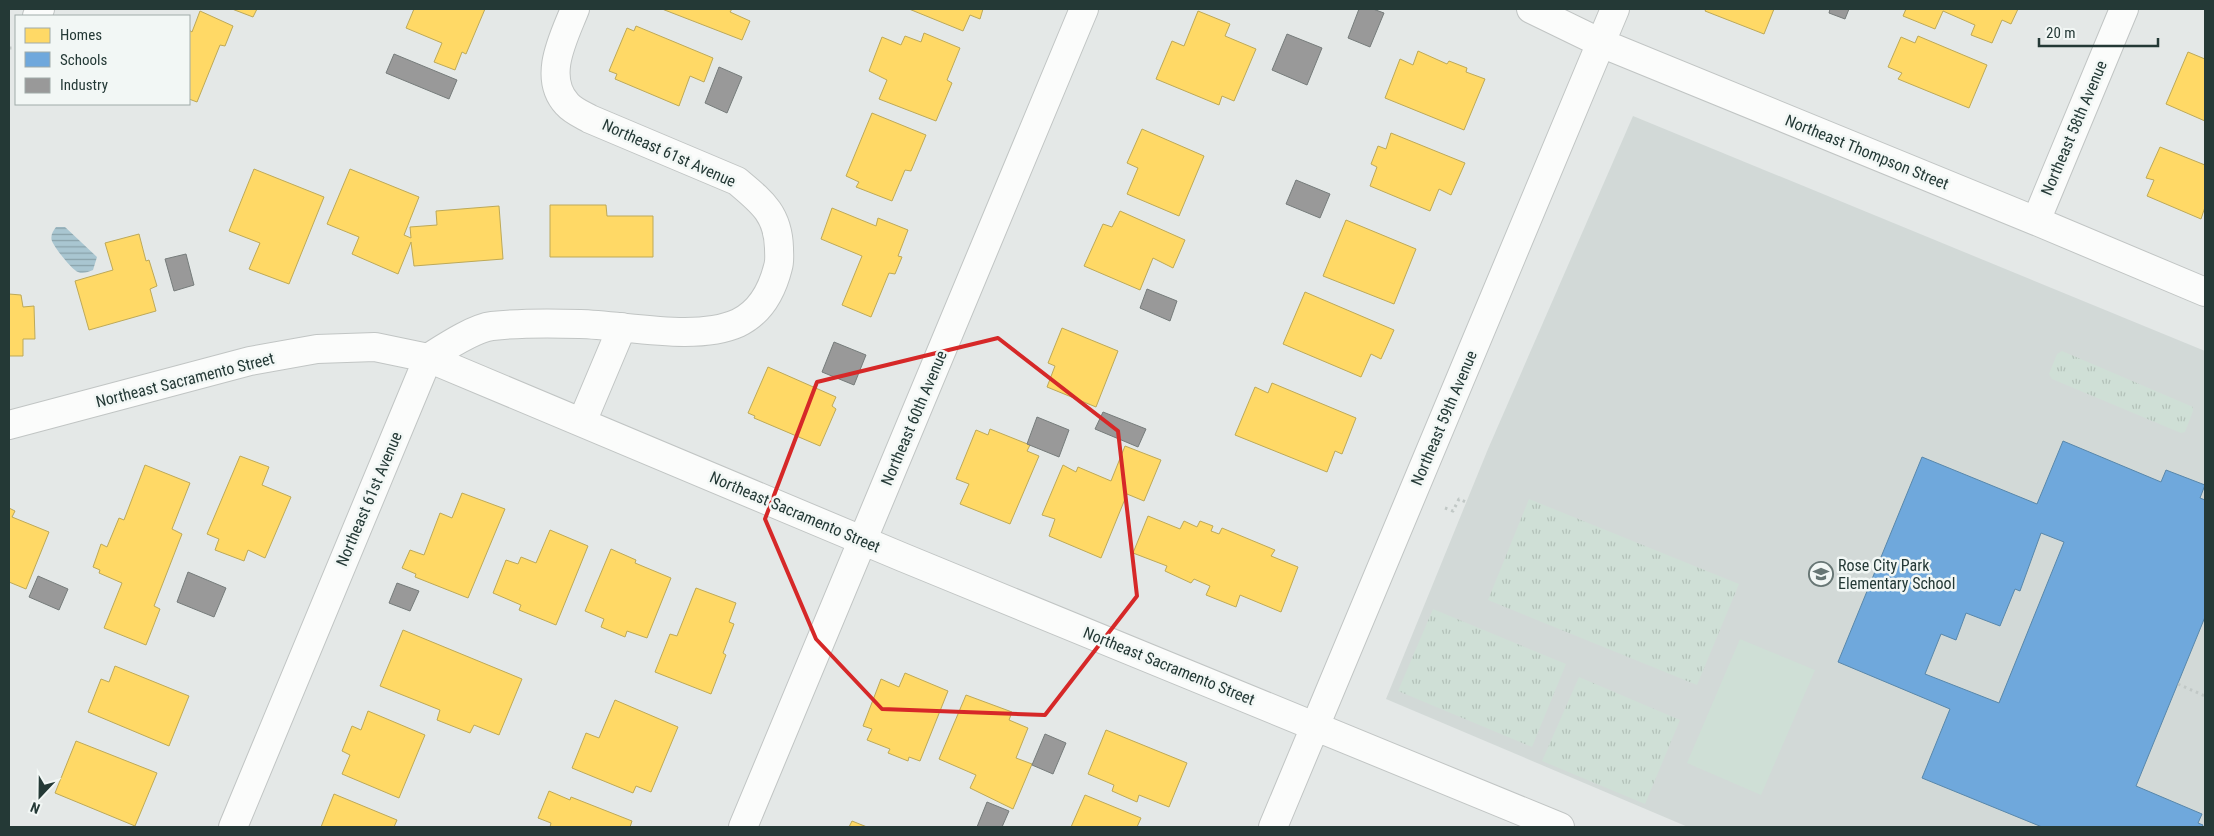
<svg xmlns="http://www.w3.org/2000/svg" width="2214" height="836" font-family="'Roboto Condensed',sans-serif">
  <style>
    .built { fill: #d2d9d7 }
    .grass { fill: url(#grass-tufts) }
    .pitch { fill: #cfdfd6 }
    .water { fill: url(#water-rules) }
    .homes { fill: #ffd966; stroke: #bda958 }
    .schools { fill: #6fa8dc; stroke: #5887aa; fill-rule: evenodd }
    .industry { fill: #999; stroke: #767c7b }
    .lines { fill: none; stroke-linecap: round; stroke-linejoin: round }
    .street-casing { stroke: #c1c5c4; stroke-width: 30 }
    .path { stroke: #c1c8c6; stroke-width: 3; stroke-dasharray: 2.5 4; stroke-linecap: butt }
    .street { stroke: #fbfcfb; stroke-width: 28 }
    .marked { fill: none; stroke: #d62828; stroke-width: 4; stroke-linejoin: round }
    .labels { text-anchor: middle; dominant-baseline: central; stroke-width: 5; stroke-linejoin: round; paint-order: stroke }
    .street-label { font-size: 16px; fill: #243936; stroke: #f2f7f5 }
    .poi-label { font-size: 16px; fill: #243936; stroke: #f2f7f5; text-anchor: start }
  </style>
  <defs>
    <pattern id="grass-tufts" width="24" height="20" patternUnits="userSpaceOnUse" patternTransform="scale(1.25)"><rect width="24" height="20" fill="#cfdfd6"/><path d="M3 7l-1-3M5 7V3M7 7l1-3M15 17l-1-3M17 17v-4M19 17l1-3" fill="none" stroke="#b2c0b8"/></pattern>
    <pattern id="water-rules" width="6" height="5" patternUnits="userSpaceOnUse" patternTransform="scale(1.25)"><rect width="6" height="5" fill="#a9c6d1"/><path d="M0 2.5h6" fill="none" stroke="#89a2aa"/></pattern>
  </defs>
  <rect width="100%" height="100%" fill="#e4e8e7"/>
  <path class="built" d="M 1633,116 L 2205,351 L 2205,827 L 1688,827 L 1386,699 L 1488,449 Z"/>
  <path class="grass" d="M 2062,351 L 2193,407 L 2193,411 L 2185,432 L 2181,433 L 2052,379 L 2049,374 L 2057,354 Z
    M 1529,499 L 1739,584 L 1697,685 L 1488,600 Z
    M 1433,609 L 1566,664 L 1532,747 L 1398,691 Z
    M 1579,677 L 1680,720 L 1645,804 L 1542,761 Z"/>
  <path class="pitch" d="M 1740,639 L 1815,670 L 1761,795 L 1687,763 Z"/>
  <path class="water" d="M 56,227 L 65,227 L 97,257 L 93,270 C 88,272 83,274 78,272 C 72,270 54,247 52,241 C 50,236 53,231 56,227 Z"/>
  <path class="homes" d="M 232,9 L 257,9 L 253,17 Z
    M 414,9 L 485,9 L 466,54 L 462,52 L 455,70 L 434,62 L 442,43 L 406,28 Z
    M 662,9 L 732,9 L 730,12 L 750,21 L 742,40 Z
    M 909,9 L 983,9 L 980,19 L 970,15 L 963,31 Z
    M 1706,9 L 1774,9 L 1764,34 L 1705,11 Z
    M 1906,9 L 2018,9 L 2011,24 L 2002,20 L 1992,43 L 1971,35 L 1975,25 L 1943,11 L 1935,29 L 1903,16 Z
    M 200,11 L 233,26 L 225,46 L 220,45 L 197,102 L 189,99 L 189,30 L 192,32 Z
    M 1198,11 L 1230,24 L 1225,36 L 1256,49 L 1234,101 L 1222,96 L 1219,105 L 1156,79 L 1172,41 L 1184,46 Z
    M 636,26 L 713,58 L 704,82 L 690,76 L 679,106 L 615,79 L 617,74 L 609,71 L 627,28 L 634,31 Z
    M 924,33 L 960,48 L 947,80 L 952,83 L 936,121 L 879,99 L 887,80 L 869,71 L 882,37 L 901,45 L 905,36 L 921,42 Z
    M 1918,36 L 1987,65 L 1969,108 L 1898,79 L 1902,73 L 1888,67 L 1901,37 L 1915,43 Z
    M 1418,51 L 1447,64 L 1449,61 L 1467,68 L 1466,72 L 1485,79 L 1464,130 L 1385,98 L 1400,59 L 1413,65 Z
    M 2188,52 L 2205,59 L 2205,121 L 2166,104 Z
    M 872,113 L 926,135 L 911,171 L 905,170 L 892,201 L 856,187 L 859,182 L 846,176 Z
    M 1142,129 L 1204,156 L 1179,216 L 1127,194 L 1138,168 L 1127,163 Z
    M 1391,133 L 1465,163 L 1451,195 L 1439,189 L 1430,211 L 1370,186 L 1377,167 L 1371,164 L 1378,146 L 1386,149 Z
    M 2160,147 L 2205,165 L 2205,207 L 2201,219 L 2147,196 L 2154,180 L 2146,178 Z
    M 254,169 L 324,197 L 289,284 L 249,269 L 260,243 L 229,231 Z
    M 350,169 L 419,197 L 404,235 L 411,238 L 410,227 L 437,225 L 436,211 L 499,206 L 503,259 L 414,266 L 411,242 L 398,274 L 352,254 L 359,237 L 327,224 Z
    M 550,205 L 606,205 L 607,216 L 653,216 L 653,257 L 550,257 Z
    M 832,208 L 876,226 L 878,218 L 908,230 L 898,256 L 902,257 L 895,274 L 889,273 L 871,317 L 842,305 L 862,256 L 821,239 Z
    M 1120,211 L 1185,240 L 1173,268 L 1153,258 L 1140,290 L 1084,266 L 1103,224 L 1112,227 Z
    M 1346,220 L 1416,249 L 1394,304 L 1323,276 Z
    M 139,234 L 146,261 L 149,260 L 157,286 L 150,289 L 156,311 L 89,330 L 75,281 L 113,270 L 105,243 Z
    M 1305,292 L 1394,330 L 1381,359 L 1371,354 L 1361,377 L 1283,344 Z
    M 9,294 L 21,295 L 23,307 L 34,306 L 35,339 L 23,339 L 23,356 L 9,356 Z
    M 1062,328 L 1118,351 L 1096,407 L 1047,387 L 1055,366 L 1048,363 Z
    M 768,367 L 836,397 L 832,406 L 836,409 L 820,446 L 754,418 L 755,416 L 748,413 Z
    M 1272,383 L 1356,418 L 1342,454 L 1335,451 L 1327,472 L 1235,435 L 1255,387 L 1268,393 Z
    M 990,429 L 1030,445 L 1027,451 L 1039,456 L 1010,524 L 960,504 L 969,484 L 956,479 L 976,430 L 988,435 Z
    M 1125,446 L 1161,460 L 1144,501 L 1127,494 L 1101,558 L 1049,536 L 1055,519 L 1042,515 L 1063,465 L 1076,472 L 1078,467 L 1111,481 Z
    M 240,456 L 269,467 L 262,485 L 291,497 L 265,558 L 248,550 L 244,561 L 215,550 L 219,539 L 207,534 Z
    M 145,465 L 190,483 L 172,529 L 182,534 L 154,606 L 160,609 L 146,645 L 104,628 L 122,583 L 99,573 L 100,570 L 93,567 L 101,544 L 107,547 L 119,518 L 124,520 Z
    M 462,493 L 505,509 L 468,598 L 415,577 L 416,574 L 402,568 L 410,550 L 424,555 L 440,513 L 452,518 Z
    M 9,508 L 15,511 L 12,517 L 49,532 L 26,589 L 9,582 Z
    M 1148,516 L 1180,529 L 1184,521 L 1197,527 L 1200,521 L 1213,526 L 1211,531 L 1219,534 L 1222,528 L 1275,550 L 1271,556 L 1298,567 L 1281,612 L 1240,595 L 1236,607 L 1206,595 L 1210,586 L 1194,579 L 1191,583 L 1165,571 L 1167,566 L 1133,553 Z
    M 550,530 L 588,546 L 556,625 L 519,610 L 521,605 L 493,593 L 506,560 L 518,564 L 521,557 L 536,563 Z
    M 611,549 L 636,560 L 635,563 L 671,578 L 647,638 L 627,631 L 625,637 L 601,627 L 604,619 L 585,611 Z
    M 696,588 L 736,603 L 729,622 L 734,624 L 723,653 L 726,655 L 711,694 L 655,672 L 670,634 L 677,636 Z
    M 403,630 L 522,679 L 499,735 L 474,725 L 470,733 L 437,720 L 440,710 L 380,686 Z
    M 115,666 L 189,696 L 169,746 L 88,712 L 101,679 L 109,682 Z
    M 905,673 L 948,691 L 920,761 L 909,757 L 908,761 L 888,753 L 890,749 L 867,740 L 872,729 L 863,726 L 881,679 L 899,687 Z
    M 966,695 L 1012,712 L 1009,720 L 1028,728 L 1016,758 L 1032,764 L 1013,809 L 970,788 L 976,775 L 939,759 Z
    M 615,700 L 678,727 L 651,792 L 636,786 L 633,793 L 572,768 L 586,733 L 599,738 Z
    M 368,711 L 425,735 L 399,798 L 342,774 L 350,755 L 342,751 L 352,726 L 361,730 Z
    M 1106,730 L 1187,763 L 1169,807 L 1139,795 L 1137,802 L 1112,791 L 1114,785 L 1088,774 Z
    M 76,741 L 157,773 L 135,826 L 55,793 Z
    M 549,791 L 570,800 L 571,797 L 632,821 L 630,827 L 550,827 L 551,823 L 538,818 Z
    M 334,794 L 397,820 L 394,827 L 321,827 Z
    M 1085,795 L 1141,818 L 1137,827 L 1071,827 Z
    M 852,821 L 867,827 L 849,827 Z"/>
  <path class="schools" d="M 2063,441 L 2161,482 L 2166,470 L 2205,485 L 2200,498 L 2205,500 L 2205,617 L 2136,786 L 2202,814 L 2198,823 L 2203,825 L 2202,827 L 2042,827 L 1922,778 L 1950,709 L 1838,662 L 1922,457 L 2037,504 ZM 2041,533 L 2064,542 L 1999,703 L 1925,674 L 1941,634 L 1956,640 L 1966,613 L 2000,626 L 2015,589 L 2020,591 Z"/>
  <path class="industry" d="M 1359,9 L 1373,9 L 1384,13 L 1370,47 L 1348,38 Z
    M 1830,9 L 1849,9 L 1845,19 L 1829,13 Z
    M 1287,34 L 1322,48 L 1307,85 L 1272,70 Z
    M 394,54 L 457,80 L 449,99 L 386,73 Z
    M 719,67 L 742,77 L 727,113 L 705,103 Z
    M 1296,180 L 1330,194 L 1320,218 L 1286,204 Z
    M 186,254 L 194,285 L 174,291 L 165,259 Z
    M 1147,289 L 1177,301 L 1170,321 L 1140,308 Z
    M 834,342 L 866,355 L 854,385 L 822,372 Z
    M 1103,412 L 1146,429 L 1138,447 L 1095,429 Z
    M 1037,417 L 1069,430 L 1059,457 L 1027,444 Z
    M 188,572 L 226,588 L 214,617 L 177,602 Z
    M 38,576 L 68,589 L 59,610 L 29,597 Z
    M 397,583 L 419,591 L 410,611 L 389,603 Z
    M 1045,734 L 1066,743 L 1053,774 L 1032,765 Z
    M 987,802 L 1009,811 L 1002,827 L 977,827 Z"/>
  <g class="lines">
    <defs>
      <path id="street" d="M 1531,9 L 1601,43 L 2036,221 L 2205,292
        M 37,16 L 40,9
        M 2036,221 L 2124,9
        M 582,422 L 622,327
        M 9,425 L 250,361 L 317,349 L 375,347 L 428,358 L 902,557 L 1560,827
        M 233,827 L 428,358 C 444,348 474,328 492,326 C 519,323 552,323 580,324 C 625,325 696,342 738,323 C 761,312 772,291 778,267 C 780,261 779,255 779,248 C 778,214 762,202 737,181 L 590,119 C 583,115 573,111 567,104 C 542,77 564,37 575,9
        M 743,827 L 1084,9
        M 1273,827 L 1615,9"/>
    </defs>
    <use href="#street" class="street-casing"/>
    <path class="path" d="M 9,48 L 16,48
      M 1445,508 L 1453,511 L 1459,499 L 1468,503
      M 2178,684 L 2205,696"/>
    <use href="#street" class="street"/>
  </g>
  <path class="marked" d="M 998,338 L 1118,431 L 1137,596 L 1045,715 L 882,709 L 816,639 L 765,519 L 817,382 Z"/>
  <defs>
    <symbol id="school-ring" viewBox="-11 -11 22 22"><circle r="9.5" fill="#f2f7f5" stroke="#677674" stroke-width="1.5"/><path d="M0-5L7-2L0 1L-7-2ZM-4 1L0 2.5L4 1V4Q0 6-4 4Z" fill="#677674"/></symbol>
  </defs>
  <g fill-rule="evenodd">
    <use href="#school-ring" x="1807" y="560" width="28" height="28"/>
  </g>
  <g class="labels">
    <g class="street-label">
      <text transform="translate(2074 128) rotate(-67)">Northeast 58th Avenue</text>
      <text transform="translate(1867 152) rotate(22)">Northeast Thompson Street</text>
      <text transform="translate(669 153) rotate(24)">Northeast 61st Avenue</text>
      <text transform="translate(185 380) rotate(-14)">Northeast Sacramento Street</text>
      <text transform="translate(914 418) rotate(-67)">Northeast 60th Avenue</text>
      <text transform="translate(1444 418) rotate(-67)">Northeast 59th Avenue</text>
      <text transform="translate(369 499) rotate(-67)">Northeast 61st Avenue</text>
      <text transform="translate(795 512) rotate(23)">Northeast Sacramento Street</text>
      <text transform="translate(1169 666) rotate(22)">Northeast Sacramento Street</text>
    </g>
    <g class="poi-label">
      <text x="1838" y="565">Rose City Park<tspan x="1838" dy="18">Elementary School</tspan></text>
    </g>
  </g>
  <rect width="2214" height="836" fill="none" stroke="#243936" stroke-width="20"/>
  <rect x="15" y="15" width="175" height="90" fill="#f2f7f5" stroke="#a0aba9"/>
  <rect x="25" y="28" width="25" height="15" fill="#ffd966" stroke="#a0aba9"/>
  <text x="60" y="40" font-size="15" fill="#243936">Homes</text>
  <rect x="25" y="52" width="25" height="15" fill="#6fa8dc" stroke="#a0aba9"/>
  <text x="60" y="65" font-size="15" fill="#243936">Schools</text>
  <rect x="25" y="78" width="25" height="15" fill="#999999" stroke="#a0aba9"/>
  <text x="60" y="90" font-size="15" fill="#243936">Industry</text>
  <g transform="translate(40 796) rotate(202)" stroke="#f2f7f5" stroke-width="4" paint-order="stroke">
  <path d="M0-4L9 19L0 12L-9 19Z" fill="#243936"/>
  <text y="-8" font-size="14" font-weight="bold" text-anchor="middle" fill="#243936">N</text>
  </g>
  <path d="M2039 38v8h119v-8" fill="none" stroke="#243936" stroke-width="2.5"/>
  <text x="2046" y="38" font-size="15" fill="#243936" stroke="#f2f7f5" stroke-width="4" paint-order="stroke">20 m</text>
</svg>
